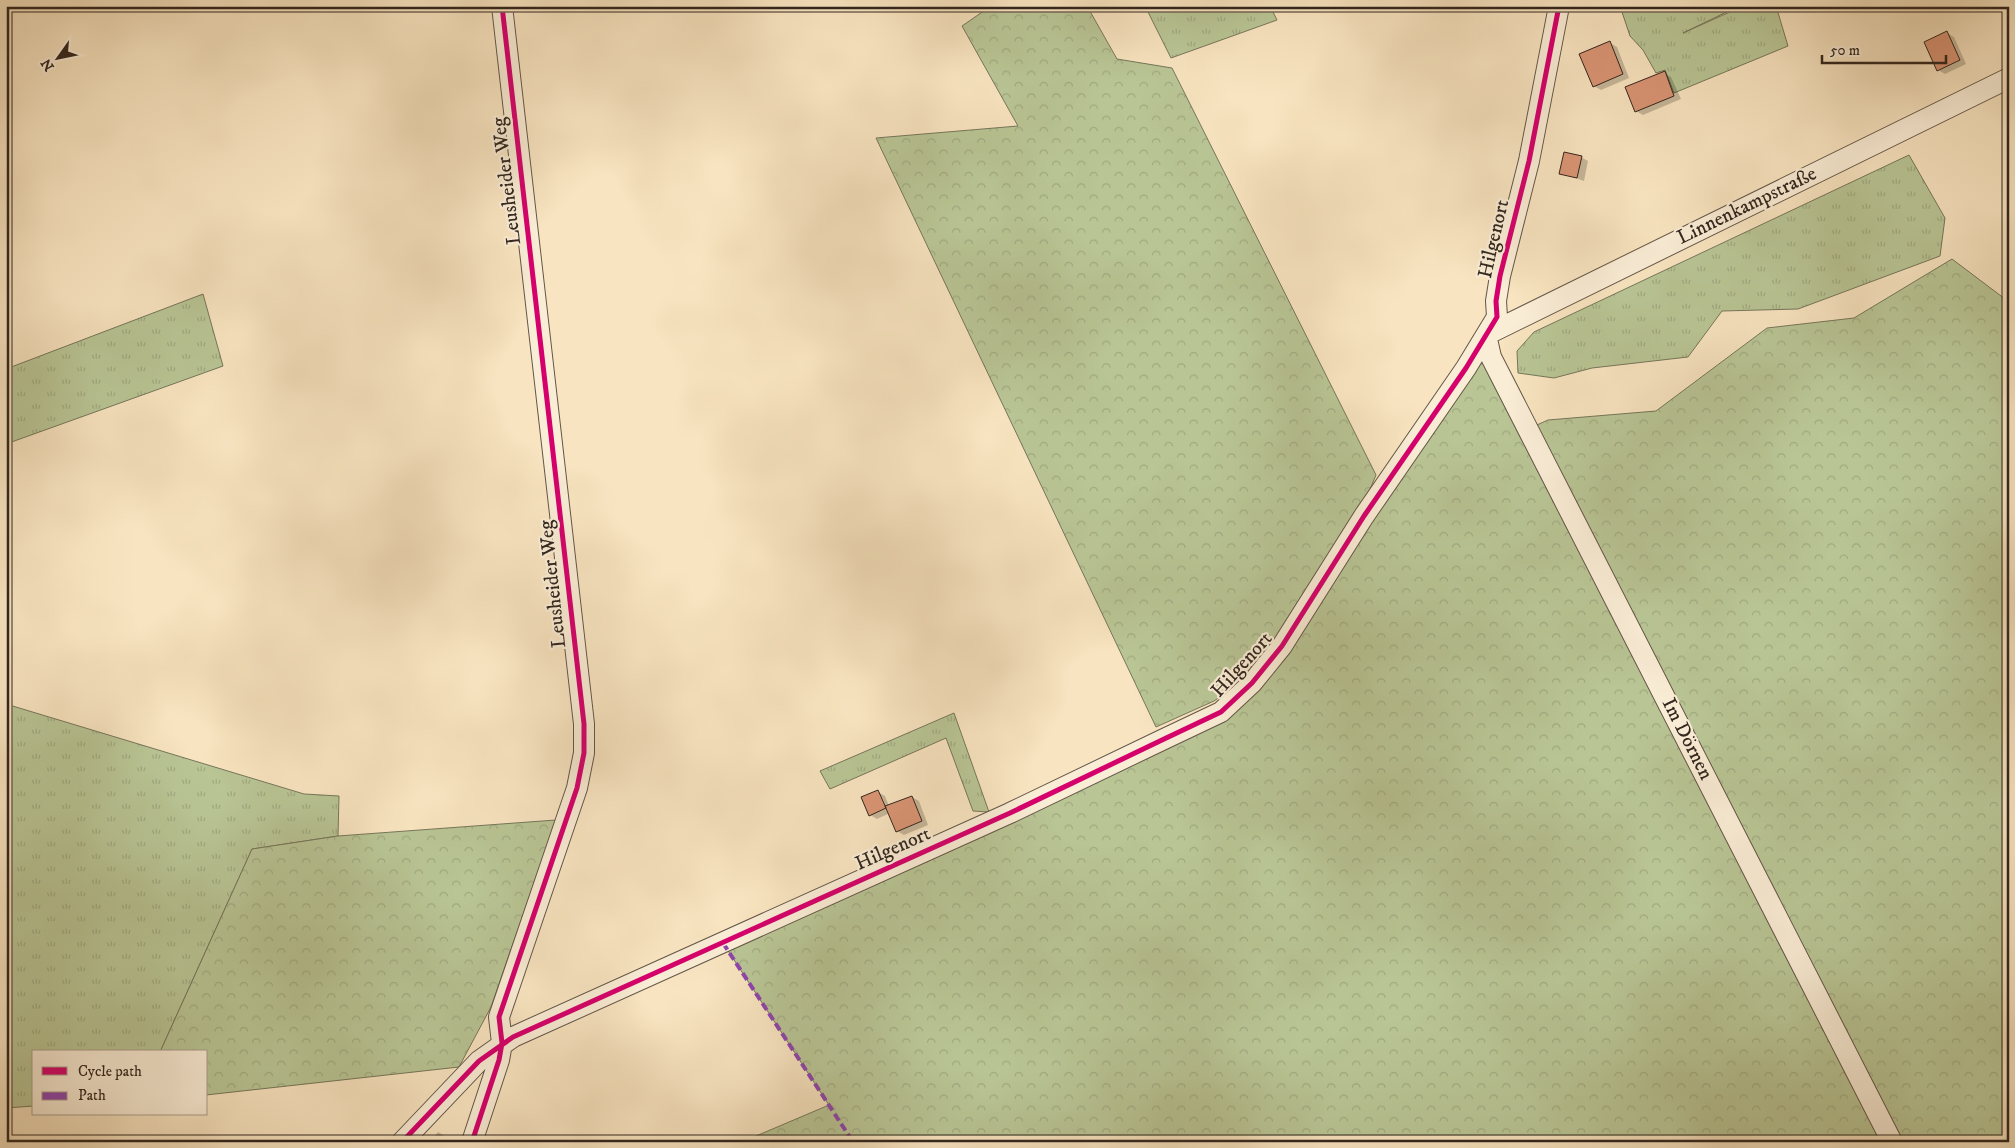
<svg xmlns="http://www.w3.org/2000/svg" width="2015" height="1148" font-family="'IM FELL DW Pica',serif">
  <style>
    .grass { fill: url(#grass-tufts); stroke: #76765a }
    .forest { fill: url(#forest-crowns); stroke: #76765a }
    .shadow { fill: #0003 }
    .building { fill: #da9575; stroke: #32261e }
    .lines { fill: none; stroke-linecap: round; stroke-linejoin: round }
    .minor-casing { stroke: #645646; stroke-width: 22 }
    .minor { stroke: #faedd6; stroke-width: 20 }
    .quiet { stroke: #8e44ad; stroke-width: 4; stroke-dasharray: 8 4; stroke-linecap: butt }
    .cycleway-casing { stroke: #faedd6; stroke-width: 8 }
    .cycleway { stroke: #d6006c; stroke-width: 5 }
    .labels { text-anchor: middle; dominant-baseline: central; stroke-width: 4.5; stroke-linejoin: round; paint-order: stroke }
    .street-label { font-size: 20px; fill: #32261e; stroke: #faedd6 }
  </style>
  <defs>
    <pattern id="grass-tufts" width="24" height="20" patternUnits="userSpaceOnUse" patternTransform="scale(1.25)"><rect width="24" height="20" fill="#b9c595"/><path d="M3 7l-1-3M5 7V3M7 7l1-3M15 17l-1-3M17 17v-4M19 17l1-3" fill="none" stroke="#a0a980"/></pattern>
    <pattern id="forest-crowns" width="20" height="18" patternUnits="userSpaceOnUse" patternTransform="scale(1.25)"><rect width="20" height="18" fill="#b9c595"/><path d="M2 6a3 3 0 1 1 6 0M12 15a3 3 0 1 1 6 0" fill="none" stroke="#a0a980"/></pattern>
  </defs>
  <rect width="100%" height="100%" fill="#f8e4c0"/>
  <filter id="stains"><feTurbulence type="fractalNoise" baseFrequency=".004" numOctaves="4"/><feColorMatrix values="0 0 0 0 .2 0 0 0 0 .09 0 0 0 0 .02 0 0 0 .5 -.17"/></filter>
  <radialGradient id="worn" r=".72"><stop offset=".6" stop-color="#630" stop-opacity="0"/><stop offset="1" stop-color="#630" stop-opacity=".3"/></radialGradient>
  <path class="grass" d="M 1145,6 L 1270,6 L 1277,20 L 1171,58 Z
    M 1620,6 L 1739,6 L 1683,33 L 1743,6 L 1776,6 L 1788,46 L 1674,93 L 1665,70 L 1656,73 L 1643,50 L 1630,36 Z
    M 1909,155 L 1945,218 L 1940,256 L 1798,309 L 1722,311 L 1688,357 L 1592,368 L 1554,378 L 1518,373 L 1517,351 L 1534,332 Z
    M 203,294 L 223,366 L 6,444 L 6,369 Z
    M 6,704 L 304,794 L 339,796 L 338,836 L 252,849 L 160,1052 L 34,1052 L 34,1106 L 6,1108 Z
    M 954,713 L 989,812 L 973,811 L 946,738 L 830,789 L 820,771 Z"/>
  <path class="forest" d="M 991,6 L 1087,6 L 1117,59 L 1172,68 L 1376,475 L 1361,511 L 1249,677 L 1214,701 L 1156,727 L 876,138 L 1018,126 L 962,26 Z
    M 1952,259 L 2009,302 L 2009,1142 L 742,1142 L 829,1105 L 723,943 L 1221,712 L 1252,683 L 1486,335 L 1528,429 L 1548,420 L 1656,411 L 1767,328 L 1854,318 Z
    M 556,820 L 491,1007 L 459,1067 L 206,1095 L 206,1052 L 160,1052 L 252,849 L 338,836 Z"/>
  <path class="shadow" d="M 1947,33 L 1954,37 L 1966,64 L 1945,74 L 1938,70 Z
    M 1610,43 L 1617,47 L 1629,78 L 1601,90 L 1594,86 Z
    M 1664,73 L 1671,77 L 1681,99 L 1643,115 L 1636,111 Z
    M 1581,157 L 1588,161 L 1584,181 L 1561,173 Z
    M 878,792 L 885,796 L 889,806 L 912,797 L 919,801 L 928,825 L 904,835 L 897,831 L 890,813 L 877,819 L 870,815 Z
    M 438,1132 L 443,1135 L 450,1142 L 430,1142 Z"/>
  <path class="building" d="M 1947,31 L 1960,60 L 1937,71 L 1924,42 Z
    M 1610,41 L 1623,74 L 1593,87 L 1579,54 Z
    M 1665,71 L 1674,96 L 1635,112 L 1625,87 Z
    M 1564,152 L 1582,156 L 1577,178 L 1559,174 Z
    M 878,790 L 886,808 L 869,816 L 861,797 Z
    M 912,796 L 922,821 L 896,832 L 885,806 Z"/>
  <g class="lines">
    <defs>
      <path id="minor" d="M 1486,335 L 1491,357 L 1892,1142
        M 1486,335 L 2009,78
        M 402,1142 L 479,1061 L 513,1037 L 1010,813 L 1162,740 L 1221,712 L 1252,683 L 1282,646 L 1364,516 L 1466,368 L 1497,317 L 1496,301 L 1500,276 L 1529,161 L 1559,6
        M 472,1142 L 499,1060 L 502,1043 L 499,1017 L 577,788 L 584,753 L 584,724 L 502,6"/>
    </defs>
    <use href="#minor" class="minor-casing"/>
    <use href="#minor" class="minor"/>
    <path class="quiet" d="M 723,943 L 853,1142"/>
    <defs>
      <path id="cycleway" d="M 402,1142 L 479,1061 L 513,1037 L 1010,813 L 1162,740 L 1221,712 L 1252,683 L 1282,646 L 1364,516 L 1466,368 L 1497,317 L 1496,301 L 1500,276 L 1529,161 L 1559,6
        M 472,1142 L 499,1060 L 502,1043 L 499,1017 L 577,788 L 584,753 L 584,724 L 502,6"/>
    </defs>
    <use href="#cycleway" class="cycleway-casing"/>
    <use href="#cycleway" class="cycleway"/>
  </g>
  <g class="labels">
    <g class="street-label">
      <text transform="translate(507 181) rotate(-97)">Leusheider Weg</text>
      <text transform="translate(1747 206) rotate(-26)">Linnenkampstraße</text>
      <text transform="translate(1494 239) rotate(-77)">Hilgenort</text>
      <text transform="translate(553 584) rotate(-96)">Leusheider Weg</text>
      <text transform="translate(1242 665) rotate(-48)">Hilgenort</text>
      <text transform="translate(1687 739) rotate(63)">Im Dörnen</text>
      <text transform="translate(893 849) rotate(-24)">Hilgenort</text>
    </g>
  </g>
  <rect width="2015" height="1148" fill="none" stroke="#f8e4c0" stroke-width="25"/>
  <rect x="8" y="8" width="2000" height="1133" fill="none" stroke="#32261e" stroke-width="2.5"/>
  <rect x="12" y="12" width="1990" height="1123" fill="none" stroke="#32261e"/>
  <rect x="32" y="1050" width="175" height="65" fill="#faedd6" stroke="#aa9d8c"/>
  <rect x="42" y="1067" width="25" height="8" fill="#d6006c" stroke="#aa9d8c"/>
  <text x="78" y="1076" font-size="15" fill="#32261e">Cycle path</text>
  <rect x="42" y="1092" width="25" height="8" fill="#8e44ad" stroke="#aa9d8c"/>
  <text x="78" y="1100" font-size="15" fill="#32261e">Path</text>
  <g transform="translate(58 58) rotate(237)" stroke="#faedd6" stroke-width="4" paint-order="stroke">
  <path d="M0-4L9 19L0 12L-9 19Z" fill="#32261e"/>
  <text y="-8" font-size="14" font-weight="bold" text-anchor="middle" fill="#32261e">N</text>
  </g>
  <path d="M1822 55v8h124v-8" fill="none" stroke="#32261e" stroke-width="2.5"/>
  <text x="1830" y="55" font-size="15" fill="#32261e" stroke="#faedd6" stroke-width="4" paint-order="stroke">50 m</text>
  <rect width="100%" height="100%" filter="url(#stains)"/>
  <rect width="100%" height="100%" fill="url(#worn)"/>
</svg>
